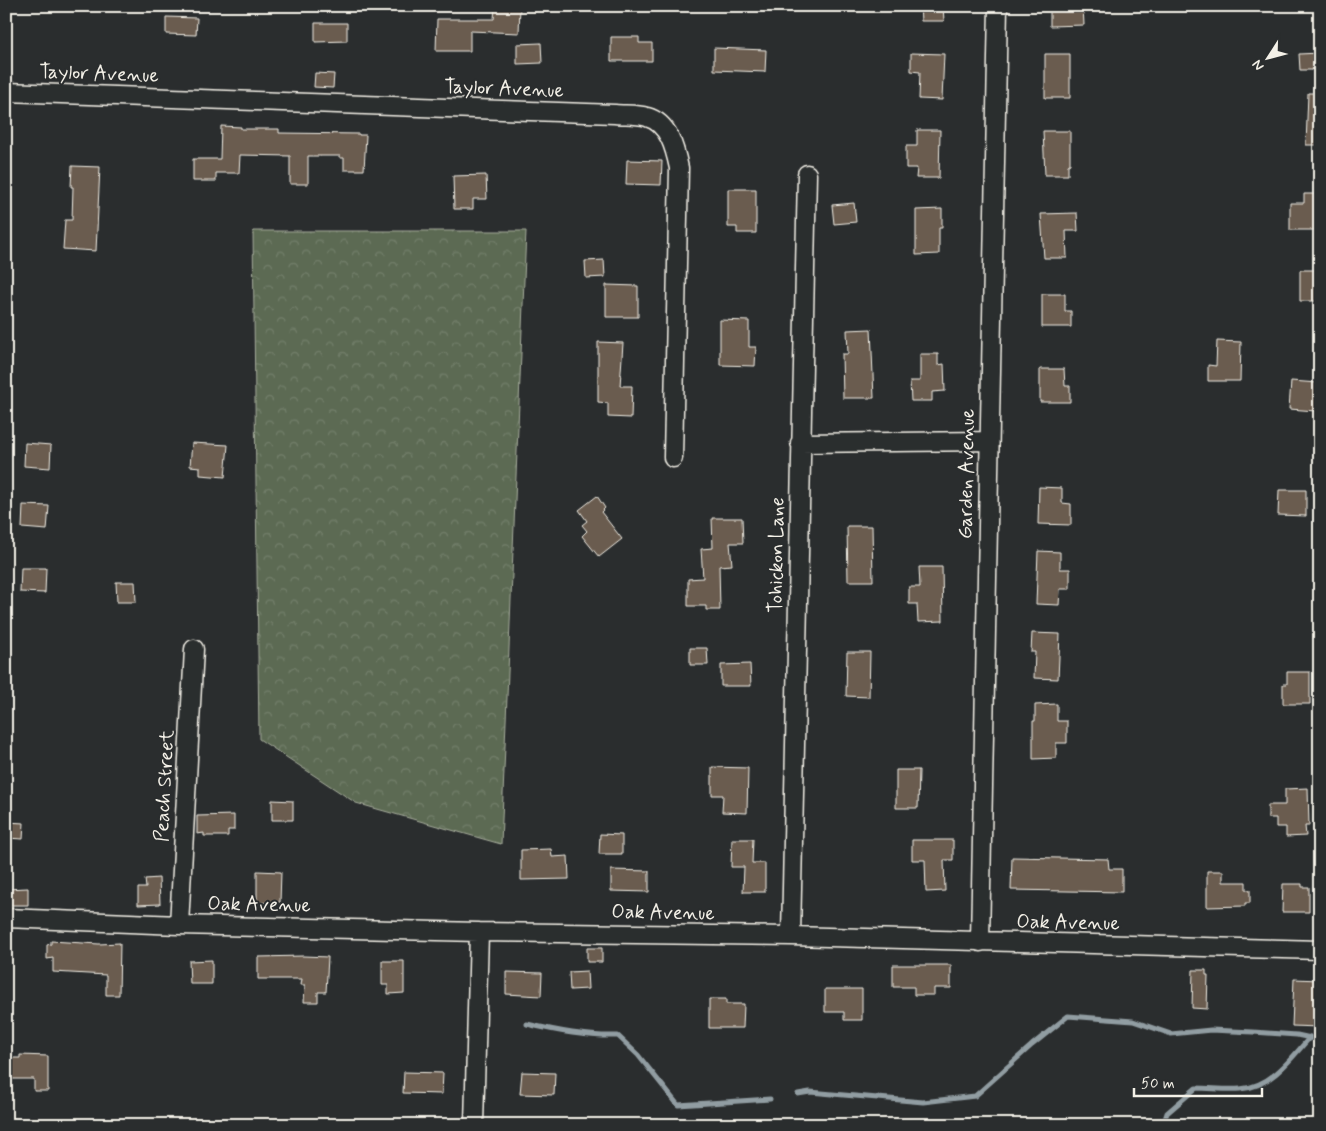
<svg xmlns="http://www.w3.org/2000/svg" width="1326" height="1131" font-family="Mynerve,sans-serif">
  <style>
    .forest { fill: url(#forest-crowns); stroke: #a8ae9e }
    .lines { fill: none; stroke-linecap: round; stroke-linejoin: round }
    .stream { stroke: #919da2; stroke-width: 5 }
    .building { fill: #6a5c50; stroke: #f4f1e8 }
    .minor-casing { stroke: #f4f1e8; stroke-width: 21 }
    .minor { stroke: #2a2d2e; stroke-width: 18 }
    .labels { text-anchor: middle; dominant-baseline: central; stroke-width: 4; stroke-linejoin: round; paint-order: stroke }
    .street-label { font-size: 20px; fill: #f4f1e8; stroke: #2a2d2e }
  </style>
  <defs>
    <pattern id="forest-crowns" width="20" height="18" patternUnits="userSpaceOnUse" patternTransform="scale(1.25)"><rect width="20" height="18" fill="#5c6a53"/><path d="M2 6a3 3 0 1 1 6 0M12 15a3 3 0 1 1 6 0" fill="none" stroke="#74806c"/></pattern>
  </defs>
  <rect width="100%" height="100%" fill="#2a2d2e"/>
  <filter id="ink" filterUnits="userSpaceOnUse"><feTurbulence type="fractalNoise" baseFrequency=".02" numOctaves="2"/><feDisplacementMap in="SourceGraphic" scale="10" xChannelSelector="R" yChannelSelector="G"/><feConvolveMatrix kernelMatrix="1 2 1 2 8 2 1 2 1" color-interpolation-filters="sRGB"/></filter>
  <g filter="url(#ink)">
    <path class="forest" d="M 253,231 L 526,231 L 501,844 L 356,803 L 259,739 Z"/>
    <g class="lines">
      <path class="stream" d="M 527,1024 C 557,1031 587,1037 618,1036 L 638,1055 L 678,1105 L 770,1099
        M 798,1094 L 810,1092 L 923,1102 L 975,1096 L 1032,1045 L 1068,1016 L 1133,1021 L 1171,1034 L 1211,1030 L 1253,1032 L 1297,1035 L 1320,1040
        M 1163,1125 L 1167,1113 L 1196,1088 C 1211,1088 1225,1090 1240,1089 C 1271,1087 1291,1059 1310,1037"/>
    </g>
    <path class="building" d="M 495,6 L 520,6 L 519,33 L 470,31 L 470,51 L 436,51 L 437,19 L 494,19 Z
      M 920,6 L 943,6 L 944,21 L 921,21 Z
      M 1050,6 L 1083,6 L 1084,25 L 1050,26 Z
      M 166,17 L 197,18 L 196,35 L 166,34 Z
      M 315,23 L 347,23 L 347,41 L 315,42 Z
      M 611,37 L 639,37 L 639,43 L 652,43 L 652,61 L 611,61 Z
      M 541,43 L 542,63 L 517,64 L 517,44 Z
      M 714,48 L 766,50 L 765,72 L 714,70 Z
      M 911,53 L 944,54 L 942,100 L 919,99 L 920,72 L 911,71 Z
      M 1320,53 L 1320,70 L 1300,70 L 1299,54 Z
      M 1045,54 L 1070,54 L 1070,98 L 1045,98 Z
      M 315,73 L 334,74 L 333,88 L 314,87 Z
      M 1308,93 L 1320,93 L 1320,145 L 1306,145 Z
      M 221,126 L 241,127 L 241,129 L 279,129 L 279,133 L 359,134 L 359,135 L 366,135 L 364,170 L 344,170 L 344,158 L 340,158 L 340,156 L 308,156 L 308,184 L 290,184 L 290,156 L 240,155 L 239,173 L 216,173 L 216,181 L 193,181 L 193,159 L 220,159 Z
      M 917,130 L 940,130 L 939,178 L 916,178 L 917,168 L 906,168 L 906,146 L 917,146 Z
      M 1043,131 L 1070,131 L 1070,164 L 1068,165 L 1068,175 L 1045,175 Z
      M 627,160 L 662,161 L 661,185 L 626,184 Z
      M 72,166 L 100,167 L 96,251 L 63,249 L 65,220 L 72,220 L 73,187 L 71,187 Z
      M 486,175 L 487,199 L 473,199 L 473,209 L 454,209 L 453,176 Z
      M 728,189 L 756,189 L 756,233 L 737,233 L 737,227 L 728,227 Z
      M 1304,194 L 1320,194 L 1320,230 L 1290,230 L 1290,203 L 1304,203 Z
      M 854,203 L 856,222 L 834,224 L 832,205 Z
      M 942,209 L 942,228 L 939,228 L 939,254 L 916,255 L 916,210 Z
      M 1077,213 L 1078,231 L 1066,231 L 1067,258 L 1044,258 L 1041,214 Z
      M 604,260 L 605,277 L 586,278 L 585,261 Z
      M 1300,270 L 1320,270 L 1320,301 L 1300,301 Z
      M 606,285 L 638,286 L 638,317 L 606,317 Z
      M 1042,294 L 1065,294 L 1065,311 L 1071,311 L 1071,327 L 1042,327 Z
      M 720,320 L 749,321 L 749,347 L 756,347 L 755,366 L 720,365 Z
      M 871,329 L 874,398 L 843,398 L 842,354 L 848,354 L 847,330 Z
      M 1217,341 L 1241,342 L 1240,381 L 1208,381 L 1208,365 L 1216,366 Z
      M 598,342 L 623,343 L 620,386 L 632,386 L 631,418 L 608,417 L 608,403 L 598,402 Z
      M 920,354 L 938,354 L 938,365 L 944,364 L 945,391 L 932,392 L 932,401 L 911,401 L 910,381 L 920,381 Z
      M 1040,369 L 1064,369 L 1065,386 L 1070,386 L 1070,402 L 1040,402 Z
      M 1291,381 L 1318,383 L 1316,411 L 1289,409 Z
      M 25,443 L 51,445 L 50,468 L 24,466 Z
      M 192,443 L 228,445 L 225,477 L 200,475 L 200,467 L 190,466 Z
      M 1039,487 L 1062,488 L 1062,503 L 1071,504 L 1071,525 L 1038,524 Z
      M 1279,490 L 1306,490 L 1306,516 L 1278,515 Z
      M 597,496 L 605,508 L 601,512 L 622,539 L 599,557 L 582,536 L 587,531 L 582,525 L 587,521 L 579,510 Z
      M 23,505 L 49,506 L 47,530 L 22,528 Z
      M 712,518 L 742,518 L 743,543 L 730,543 L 732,565 L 719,566 L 720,610 L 706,610 L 706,606 L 688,606 L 688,579 L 703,578 L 701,549 L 713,548 Z
      M 847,526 L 872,526 L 873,581 L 848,581 Z
      M 1038,551 L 1060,552 L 1060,569 L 1070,569 L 1070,589 L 1060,589 L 1059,605 L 1036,604 Z
      M 919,567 L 942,567 L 943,621 L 918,622 L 917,604 L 909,604 L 909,587 L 920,587 Z
      M 21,568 L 46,568 L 45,593 L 20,592 Z
      M 116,582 L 135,582 L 136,602 L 117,602 Z
      M 1032,633 L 1060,634 L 1058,679 L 1034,678 L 1035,652 L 1031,652 Z
      M 690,648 L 707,648 L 708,665 L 690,665 Z
      M 847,652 L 870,652 L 869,697 L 846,696 Z
      M 750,664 L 751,686 L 721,686 L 721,665 Z
      M 1287,672 L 1310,672 L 1310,704 L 1283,704 L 1283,684 L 1287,684 Z
      M 1057,704 L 1057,721 L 1067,721 L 1067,743 L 1056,743 L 1056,758 L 1033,759 L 1033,721 L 1035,721 L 1035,705 Z
      M 712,767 L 748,768 L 747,813 L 722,812 L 723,795 L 712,795 Z
      M 896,770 L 919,770 L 918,808 L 896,808 Z
      M 1308,788 L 1309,826 L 1305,826 L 1306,836 L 1286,837 L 1286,827 L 1276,827 L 1276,818 L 1268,818 L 1268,805 L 1285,805 L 1285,789 Z
      M 272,800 L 293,801 L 293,820 L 272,820 Z
      M 234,815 L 234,830 L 228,830 L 228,836 L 204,836 L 204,833 L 197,834 L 197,816 Z
      M 7,822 L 24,823 L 23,839 L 6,838 Z
      M 600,834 L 622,835 L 622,854 L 599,854 Z
      M 732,839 L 753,839 L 752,863 L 765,863 L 765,892 L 743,892 L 744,867 L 731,867 Z
      M 912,840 L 953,840 L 953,860 L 944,860 L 945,891 L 926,892 L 925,860 L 912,860 Z
      M 551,849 L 552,857 L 568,856 L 569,879 L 521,880 L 521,850 Z
      M 1012,857 L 1108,859 L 1109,869 L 1122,869 L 1122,892 L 1011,890 Z
      M 611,870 L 649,871 L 649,892 L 611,891 Z
      M 257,871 L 281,872 L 280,902 L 257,903 Z
      M 1207,871 L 1223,871 L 1223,882 L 1246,882 L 1246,890 L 1250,890 L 1250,903 L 1245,903 L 1245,906 L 1207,907 Z
      M 159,878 L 160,904 L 138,905 L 138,888 L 146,888 L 145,879 Z
      M 1283,884 L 1302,884 L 1302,887 L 1309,887 L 1309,912 L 1282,912 Z
      M 28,888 L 28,905 L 6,905 L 6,889 Z
      M 51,941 L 99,944 L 120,943 L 119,995 L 106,995 L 106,975 L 53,972 L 53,958 L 47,959 L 47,945 L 51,944 Z
      M 587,948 L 602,948 L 602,962 L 587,962 Z
      M 303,956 L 328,957 L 326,992 L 318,992 L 318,1002 L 304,1002 L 305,985 L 301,985 L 302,979 L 258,979 L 258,957 Z
      M 212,960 L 212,984 L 190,984 L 189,961 Z
      M 382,961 L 404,961 L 404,993 L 388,994 L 388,985 L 382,985 Z
      M 893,965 L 951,965 L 951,988 L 934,988 L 934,995 L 914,995 L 914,987 L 893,987 Z
      M 1193,970 L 1206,970 L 1206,975 L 1208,975 L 1207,1009 L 1192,1008 Z
      M 587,971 L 588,989 L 570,990 L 569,972 Z
      M 506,972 L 542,973 L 541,996 L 506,994 Z
      M 1294,979 L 1320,980 L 1319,1027 L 1292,1026 Z
      M 825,989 L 862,989 L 862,1020 L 844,1020 L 844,1012 L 825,1012 Z
      M 709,999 L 726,999 L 726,1004 L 744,1004 L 743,1028 L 709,1028 Z
      M 20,1055 L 48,1056 L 48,1091 L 34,1091 L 34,1079 L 9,1079 L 9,1058 L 20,1058 Z
      M 404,1072 L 443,1073 L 442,1094 L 403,1093 Z
      M 522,1072 L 555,1073 L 554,1095 L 520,1094 Z"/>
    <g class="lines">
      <defs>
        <path id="minor" d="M 6,92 L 615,114 C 625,115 637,114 647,117 C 669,123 675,149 679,168 L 673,458
          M 800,443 L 989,441
          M 6,918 L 179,925 L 479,932 L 791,936 L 1320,950
          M 179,925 L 194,649
          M 791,936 L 807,174
          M 980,942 L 998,6
          M 474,1125 L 479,932"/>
      </defs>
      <use href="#minor" class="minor-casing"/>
      <use href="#minor" class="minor"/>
    </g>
  </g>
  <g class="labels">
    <g class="street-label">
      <text transform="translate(99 74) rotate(2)">Taylor Avenue</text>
      <text transform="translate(504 89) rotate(2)">Taylor Avenue</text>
      <text transform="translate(967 474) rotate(-89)">Garden Avenue</text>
      <text transform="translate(777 555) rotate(-89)">Tohickon Lane</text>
      <text transform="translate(165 786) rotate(-87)">Peach Street</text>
      <text transform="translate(259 905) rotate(1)">Oak Avenue</text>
      <text transform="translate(663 913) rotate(1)">Oak Avenue</text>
      <text transform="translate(1068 923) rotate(1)">Oak Avenue</text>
    </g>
  </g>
  <rect width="1326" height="1131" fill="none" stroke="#2a2d2e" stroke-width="25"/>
  <rect x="12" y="12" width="1301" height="1106" fill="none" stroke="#f4f1e8" stroke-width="2" filter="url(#ink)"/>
  <g transform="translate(1268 58) rotate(234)" stroke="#2a2d2e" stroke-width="4" paint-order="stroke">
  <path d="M0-4L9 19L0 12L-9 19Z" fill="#f4f1e8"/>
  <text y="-8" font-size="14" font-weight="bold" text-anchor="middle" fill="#f4f1e8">N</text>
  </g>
  <path d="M1134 1088v8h128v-8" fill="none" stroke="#f4f1e8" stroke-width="2.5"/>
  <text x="1141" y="1088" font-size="15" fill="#f4f1e8" stroke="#2a2d2e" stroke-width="4" paint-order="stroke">50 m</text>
</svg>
